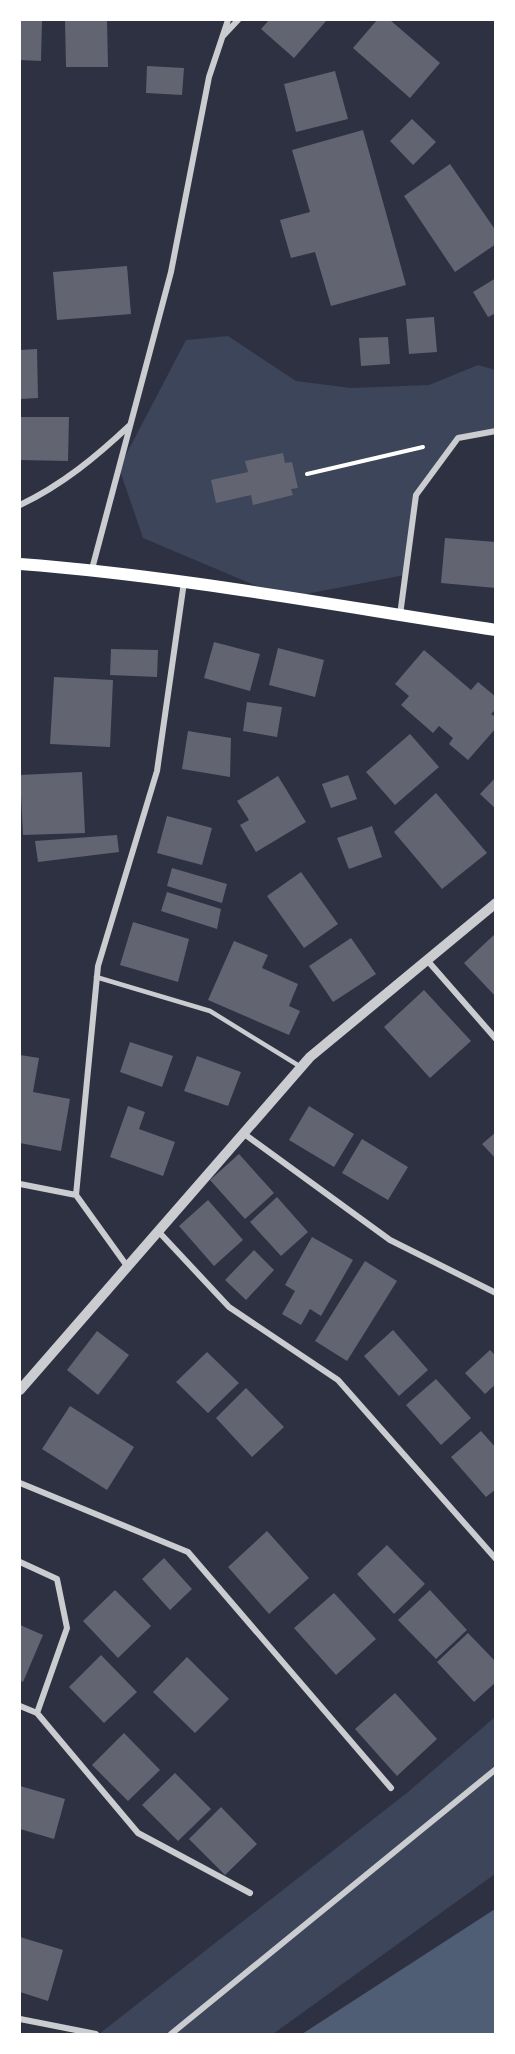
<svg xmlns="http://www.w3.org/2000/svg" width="515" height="2054" font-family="Georgia,serif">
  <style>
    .green { fill: #3c4559 }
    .water { fill: #4f5d75 }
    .building { fill: #626471 }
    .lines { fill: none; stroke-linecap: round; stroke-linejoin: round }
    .path { stroke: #fff; stroke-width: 4 }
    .service { stroke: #caccd0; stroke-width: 4.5 }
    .minor { stroke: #caccd0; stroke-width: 6 }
    .tertiary { stroke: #caccd0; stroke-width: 10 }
    .secondary { stroke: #fff; stroke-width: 12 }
  </style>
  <rect width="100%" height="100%" fill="#2d3142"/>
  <path class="green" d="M 228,336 L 296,381 L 351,388 L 429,385 L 478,365 L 495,370 L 495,431 L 458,438 L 417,495 L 405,575 L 285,598 L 143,538 L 119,468 L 186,340 Z
    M 495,1717 L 495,1874 L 273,2034 L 99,2034 L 408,1792 Z"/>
  <path class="water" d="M 495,1909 L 495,2034 L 302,2034 Z"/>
  <path class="building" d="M 20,20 L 42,20 L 41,61 L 20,60 Z
    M 65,20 L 107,20 L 108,67 L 66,67 Z
    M 269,20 L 324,20 L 326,21 L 294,58 L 261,29 Z
    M 377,20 L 390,20 L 440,63 L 410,98 L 353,48 Z
    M 147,66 L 184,68 L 182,95 L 146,93 Z
    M 335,71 L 348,119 L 296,132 L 284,84 Z
    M 412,119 L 436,142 L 413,165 L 390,141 Z
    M 363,130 L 406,285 L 331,306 L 315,252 L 291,258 L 280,220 L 310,212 L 292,150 Z
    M 450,164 L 496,231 L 496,244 L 455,272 L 404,196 Z
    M 127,266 L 131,314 L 57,320 L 53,272 Z
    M 496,278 L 496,313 L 488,317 L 473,292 Z
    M 434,317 L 437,352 L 409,354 L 406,319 Z
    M 388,337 L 390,364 L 361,366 L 359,338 Z
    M 37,349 L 38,398 L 20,399 L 20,350 Z
    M 20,417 L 69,417 L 68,461 L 20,460 Z
    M 283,453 L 285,463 L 292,462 L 298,488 L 291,489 L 293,495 L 253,505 L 251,495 L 216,503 L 211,480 L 248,472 L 245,461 Z
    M 445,538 L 496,542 L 496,588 L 441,583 Z
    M 214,642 L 260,654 L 250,691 L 204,678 Z
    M 278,648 L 324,660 L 315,697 L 269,685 Z
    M 111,649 L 158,650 L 157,677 L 110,675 Z
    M 424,650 L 471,690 L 478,682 L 496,697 L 496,709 L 491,714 L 496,717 L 496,728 L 468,760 L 449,744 L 453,738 L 439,726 L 433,733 L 401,705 L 409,696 L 395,684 Z
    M 54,677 L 113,680 L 110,747 L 50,744 Z
    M 247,702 L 282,707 L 277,737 L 243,731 Z
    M 188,731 L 231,738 L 230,777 L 182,769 Z
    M 410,734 L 439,767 L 395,805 L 366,772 Z
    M 82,772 L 85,833 L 23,835 L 20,775 Z
    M 348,775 L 357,799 L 331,808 L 322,784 Z
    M 278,776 L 306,822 L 256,852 L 240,825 L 249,820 L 237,801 Z
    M 496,777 L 496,809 L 480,794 Z
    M 436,793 L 487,853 L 442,889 L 394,832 Z
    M 167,816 L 212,828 L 202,865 L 157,853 Z
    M 372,826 L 382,857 L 349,869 L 337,838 Z
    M 117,835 L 119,852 L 38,862 L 35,841 Z
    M 172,868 L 227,884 L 222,903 L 167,886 Z
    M 301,872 L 338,924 L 304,948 L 267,896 Z
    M 167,892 L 221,909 L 217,929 L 161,911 Z
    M 133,922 L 189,939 L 178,982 L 120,965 Z
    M 496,933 L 496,997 L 464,963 Z
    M 351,938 L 376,974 L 333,1002 L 309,966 Z
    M 234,941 L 268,955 L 262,968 L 298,984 L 289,1006 L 300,1011 L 289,1035 L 208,1000 Z
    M 424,990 L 471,1041 L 430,1078 L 384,1027 Z
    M 130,1042 L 173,1056 L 162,1087 L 120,1072 Z
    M 20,1055 L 39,1058 L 33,1092 L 70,1099 L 61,1151 L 20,1143 Z
    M 197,1056 L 241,1072 L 228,1106 L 184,1091 Z
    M 128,1106 L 145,1112 L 139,1129 L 175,1142 L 163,1176 L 110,1157 Z
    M 309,1106 L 354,1134 L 334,1167 L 289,1140 Z
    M 496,1132 L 496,1159 L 482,1144 Z
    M 362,1139 L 408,1167 L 388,1200 L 342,1173 Z
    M 239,1154 L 274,1193 L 245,1219 L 210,1180 Z
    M 277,1197 L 308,1232 L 281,1256 L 250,1222 Z
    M 208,1200 L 243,1240 L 214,1266 L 179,1226 Z
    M 312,1237 L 353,1260 L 321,1316 L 310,1309 L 301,1325 L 282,1314 L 295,1291 L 285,1285 Z
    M 254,1250 L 274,1270 L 246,1300 L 225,1280 Z
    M 365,1261 L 397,1281 L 347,1361 L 315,1341 Z
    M 393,1330 L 428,1370 L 399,1396 L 364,1356 Z
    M 97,1331 L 129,1355 L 98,1395 L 67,1370 Z
    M 490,1350 L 496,1356 L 496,1384 L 485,1394 L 465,1373 Z
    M 207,1352 L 239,1383 L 208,1413 L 176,1382 Z
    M 436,1379 L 471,1418 L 441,1445 L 406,1405 Z
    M 246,1388 L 284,1427 L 252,1457 L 216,1418 Z
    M 70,1406 L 134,1447 L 107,1490 L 42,1449 Z
    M 481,1431 L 496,1448 L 496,1489 L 486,1497 L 451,1457 Z
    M 267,1531 L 309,1578 L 269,1614 L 228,1567 Z
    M 387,1545 L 425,1584 L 394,1614 L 357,1574 Z
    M 164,1558 L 192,1589 L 170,1610 L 142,1579 Z
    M 115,1590 L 151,1626 L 118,1658 L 83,1621 Z
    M 430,1590 L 467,1630 L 436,1659 L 398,1620 Z
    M 334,1593 L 376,1639 L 336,1675 L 294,1628 Z
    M 20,1625 L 43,1635 L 23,1682 L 20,1680 Z
    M 468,1633 L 496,1662 L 496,1682 L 474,1702 L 437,1662 Z
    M 101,1655 L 137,1692 L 104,1723 L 69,1687 Z
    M 187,1657 L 229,1699 L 195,1733 L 153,1692 Z
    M 395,1693 L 437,1739 L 397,1776 L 355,1729 Z
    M 124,1733 L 160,1770 L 128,1801 L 92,1765 Z
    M 175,1773 L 211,1809 L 178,1841 L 142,1805 Z
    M 20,1786 L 65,1799 L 54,1839 L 20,1829 Z
    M 221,1807 L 257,1844 L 225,1875 L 189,1839 Z
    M 20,1937 L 63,1950 L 48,2001 L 20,1992 Z"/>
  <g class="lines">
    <path class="path" d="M 307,474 L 423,447"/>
    <path class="service" d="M 96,977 L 210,1011 L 301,1067"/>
    <path class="minor" d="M 223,36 L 238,20
      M 20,505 C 62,485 96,457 130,425
      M 92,569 L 171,272 L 209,77 L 228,20
      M 400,615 L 416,495 L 458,438 L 496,431
      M 427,960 L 496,1039
      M 243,1133 L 390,1240 L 496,1293
      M 20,1184 L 76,1195
      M 158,1231 L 229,1307 L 338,1380 L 496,1559
      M 127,1266 L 76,1195 L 98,966 L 157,771 L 184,582
      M 20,1483 L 188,1552 L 391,1788
      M 20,1562 L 57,1579 L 67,1628 L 37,1713
      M 20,1706 L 37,1713 L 138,1833 L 250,1893
      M 20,2019 L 96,2034
      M 171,2034 L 496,1769"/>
    <path class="tertiary" d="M 20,1390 L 310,1057 L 496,903"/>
    <path class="secondary" d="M 20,564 C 179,576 337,606 496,630"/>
  </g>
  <rect width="515" height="2054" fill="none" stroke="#ffffff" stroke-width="42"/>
</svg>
